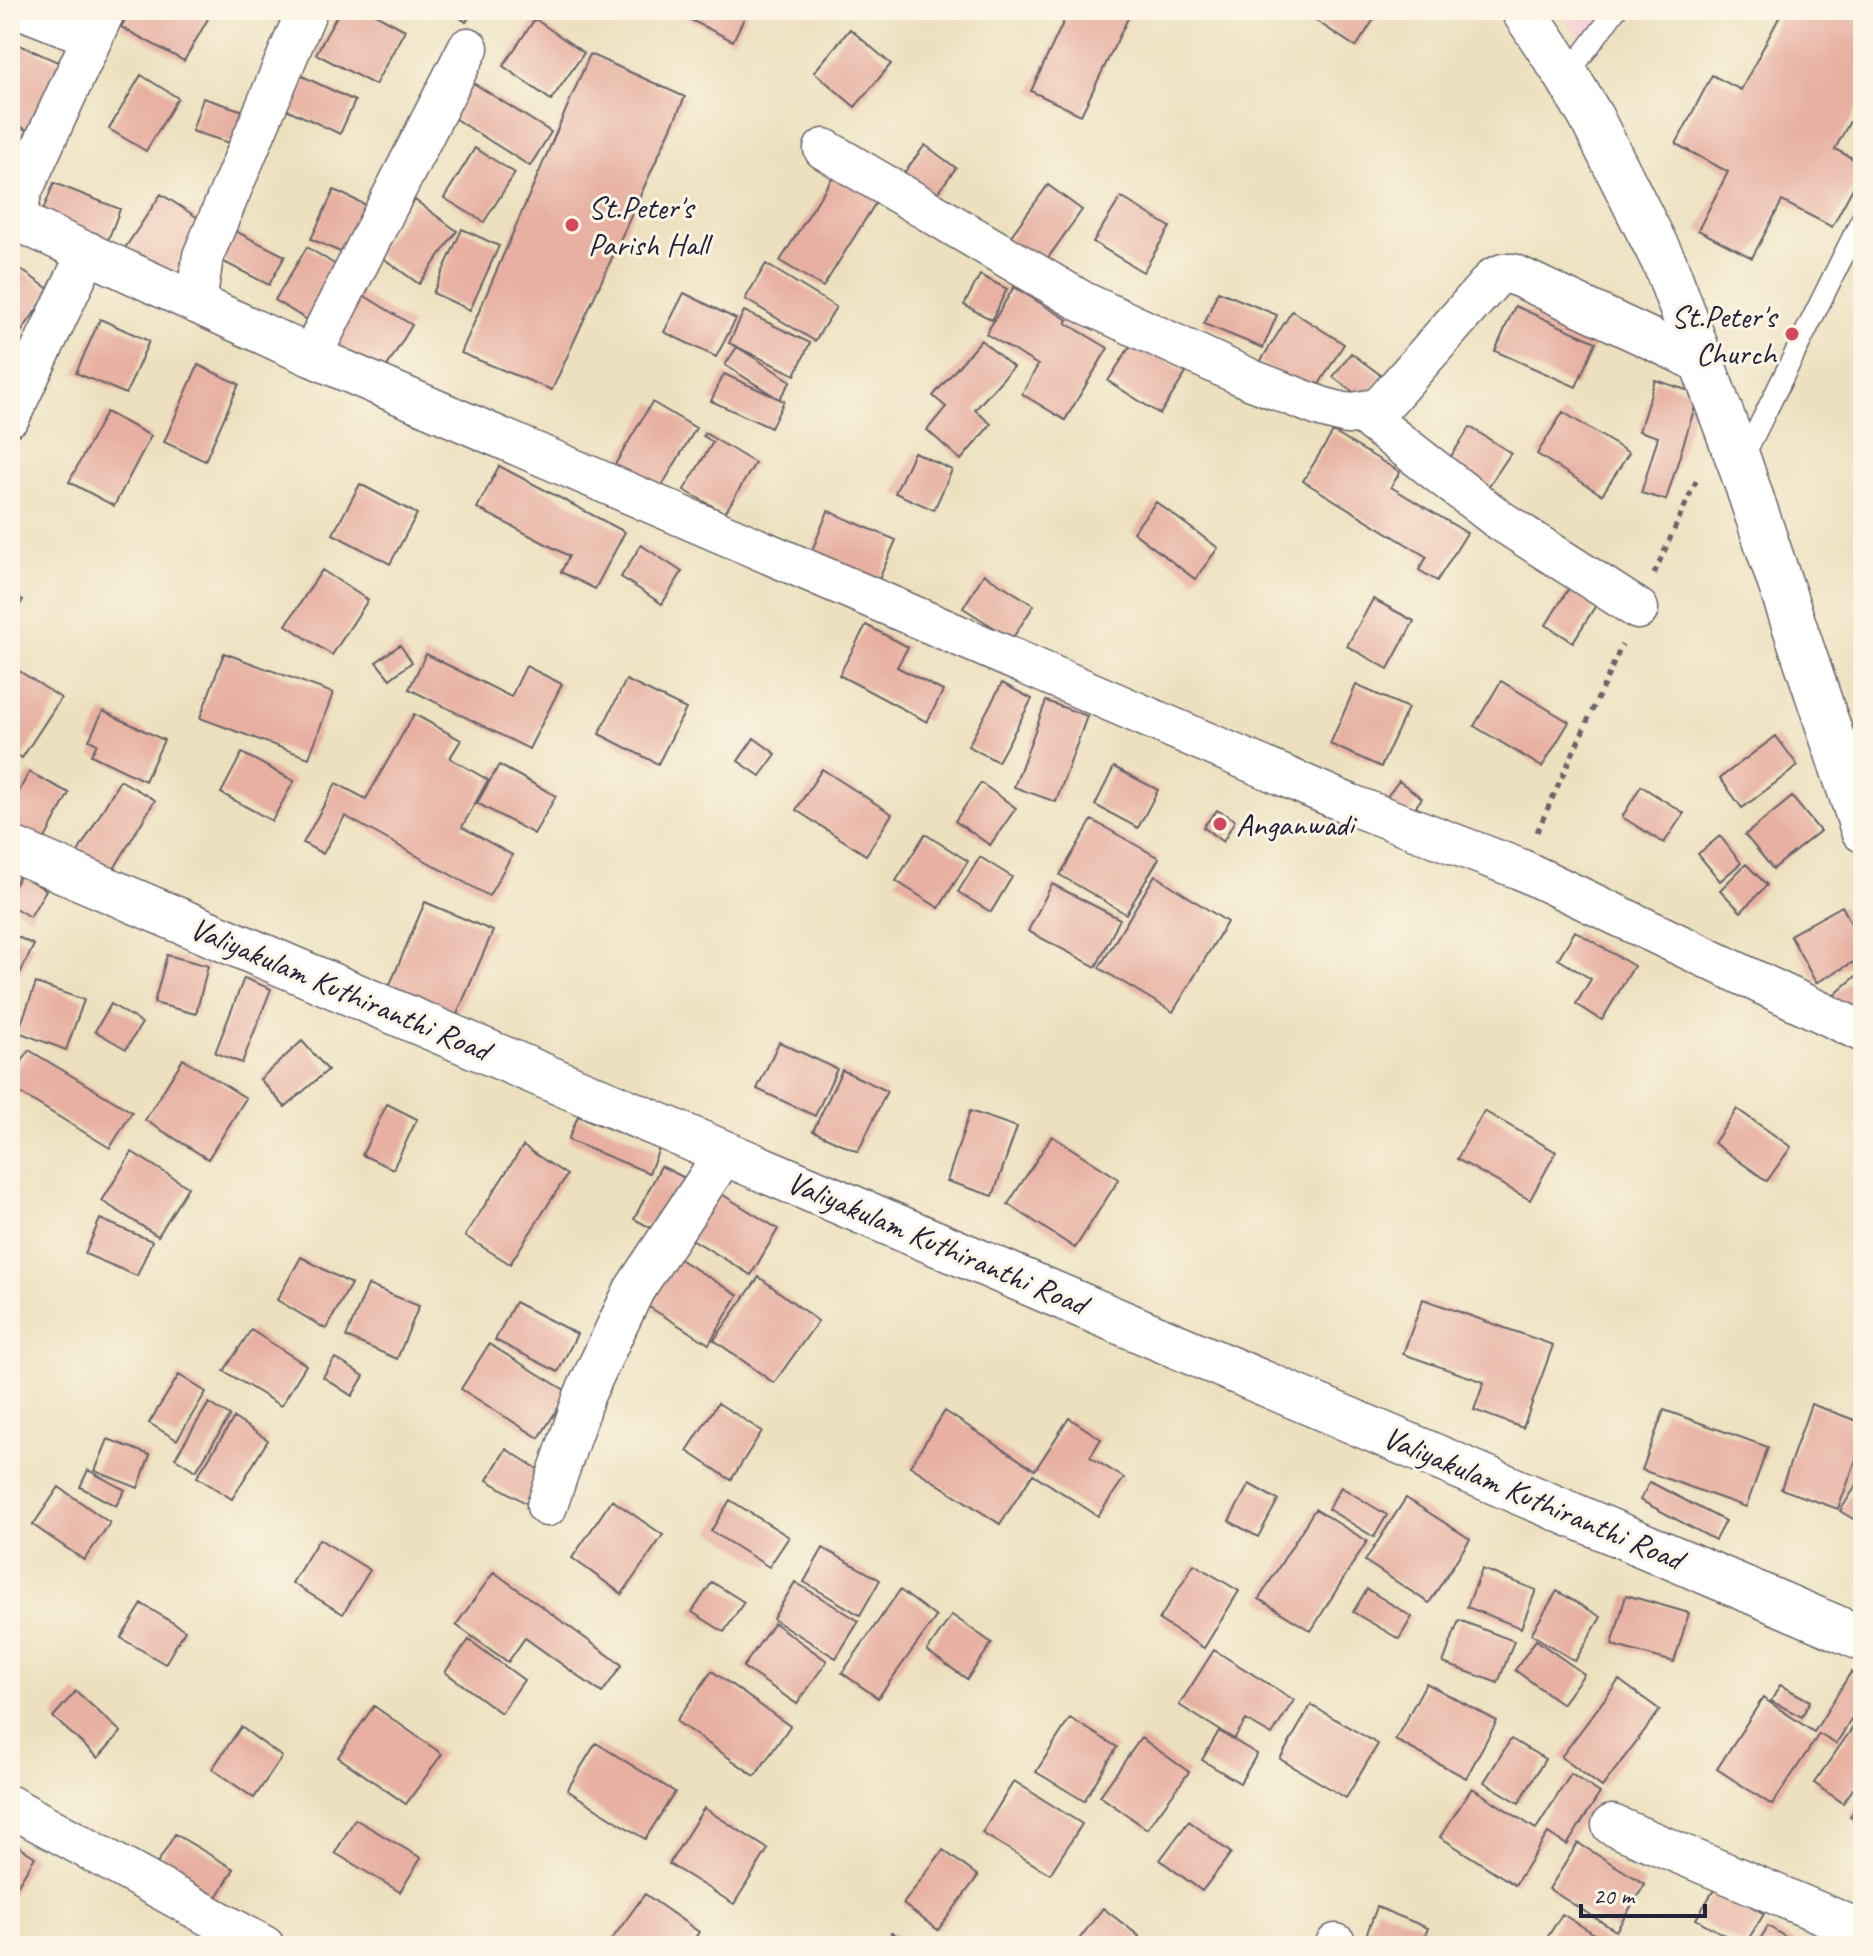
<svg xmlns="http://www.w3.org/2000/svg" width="1873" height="1956" font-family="Caveat,sans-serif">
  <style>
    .built { fill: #f7cfd4 }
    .building { fill: #e7b0a2 }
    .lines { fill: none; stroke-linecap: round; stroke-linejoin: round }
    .service-casing { stroke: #696469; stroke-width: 23 }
    .minor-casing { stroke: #696469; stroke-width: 43 }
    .tertiary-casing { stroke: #696469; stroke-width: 47 }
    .path { stroke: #696469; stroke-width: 5; stroke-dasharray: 6 6; stroke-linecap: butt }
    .service { stroke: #fff; stroke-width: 20 }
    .minor { stroke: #fff; stroke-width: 40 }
    .tertiary { stroke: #fff; stroke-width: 44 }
    .poi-dot { fill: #d1495b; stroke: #fcf5e5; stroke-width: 3 }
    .labels { text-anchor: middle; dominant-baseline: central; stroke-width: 6; stroke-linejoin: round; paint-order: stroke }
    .poi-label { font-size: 32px; fill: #22223b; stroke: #fcf5e5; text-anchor: start }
    .street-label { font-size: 32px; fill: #22223b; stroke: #fcf5e5 }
  </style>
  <rect width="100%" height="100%" fill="#fcf5e5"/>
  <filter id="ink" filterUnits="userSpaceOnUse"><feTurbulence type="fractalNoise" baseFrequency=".0125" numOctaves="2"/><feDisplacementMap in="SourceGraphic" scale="16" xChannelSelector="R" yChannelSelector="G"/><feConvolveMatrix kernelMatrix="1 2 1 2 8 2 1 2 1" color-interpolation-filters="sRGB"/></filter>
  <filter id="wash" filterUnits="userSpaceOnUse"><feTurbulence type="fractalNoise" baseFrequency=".006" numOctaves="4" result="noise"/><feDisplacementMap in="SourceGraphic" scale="32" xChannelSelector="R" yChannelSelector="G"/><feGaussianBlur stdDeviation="1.8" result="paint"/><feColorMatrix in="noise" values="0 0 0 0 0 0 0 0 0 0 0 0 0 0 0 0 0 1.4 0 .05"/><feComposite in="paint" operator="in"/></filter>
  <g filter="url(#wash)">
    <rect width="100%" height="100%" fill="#ece0be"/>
    <path class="built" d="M 1559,10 L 1624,10 L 1595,57 Z"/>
    <g id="blocks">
      <path class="building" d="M 131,10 L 213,10 L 184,61 L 121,27 Z
        M 340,10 L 368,10 L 405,30 L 375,85 L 316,54 Z
        M 449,10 L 474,10 L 466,22 Z
        M 671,10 L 748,10 L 733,41 Z
        M 1069,10 L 1132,10 L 1081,115 L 1031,91 Z
        M 1300,10 L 1380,10 L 1356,47 Z
        M 1783,10 L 1863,10 L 1863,97 L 1835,149 L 1863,164 L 1863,169 L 1832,227 L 1782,201 L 1752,258 L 1698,230 L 1728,172 L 1676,144 L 1712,75 L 1741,90 Z
        M 535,19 L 584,53 L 551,100 L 503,66 Z
        M 850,29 L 891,64 L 855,107 L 814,72 Z
        M 15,43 L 67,66 L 37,134 L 10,123 L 10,53 Z
        M 590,54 L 685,97 L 552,390 L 461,353 Z
        M 141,75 L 178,98 L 146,151 L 109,129 Z
        M 300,75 L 355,101 L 340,134 L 284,108 Z
        M 470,81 L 551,132 L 530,166 L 449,115 Z
        M 203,98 L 250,113 L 239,146 L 192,131 Z
        M 925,145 L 956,168 L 935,196 L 904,173 Z
        M 475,148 L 515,173 L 484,222 L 444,198 Z
        M 840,165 L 883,191 L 823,287 L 780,261 Z
        M 54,183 L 120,209 L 107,243 L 40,218 Z
        M 1048,185 L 1082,210 L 1040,269 L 1005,244 Z
        M 334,190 L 379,211 L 356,259 L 311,239 Z
        M 161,194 L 209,225 L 171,283 L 123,251 Z
        M 1121,197 L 1170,227 L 1143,272 L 1093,242 Z
        M 415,200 L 457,231 L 419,284 L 376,253 Z
        M 231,229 L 285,256 L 269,285 L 216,258 Z
        M 462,229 L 499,246 L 470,310 L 433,293 Z
        M 307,247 L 344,270 L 312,323 L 275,300 Z
        M 10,262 L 50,290 L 15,341 L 10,337 Z
        M 766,264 L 836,307 L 815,341 L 745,299 Z
        M 980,275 L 1007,289 L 992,320 L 964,305 Z
        M 1014,287 L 1068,320 L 1066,323 L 1108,348 L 1065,420 L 1022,394 L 1038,365 L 986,334 Z
        M 1218,291 L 1277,315 L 1263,348 L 1204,324 Z
        M 358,292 L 412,325 L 380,378 L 325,344 Z
        M 684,293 L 736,319 L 716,357 L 664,332 Z
        M 1515,306 L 1596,342 L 1576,387 L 1495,351 Z
        M 744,311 L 810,343 L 795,375 L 729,343 Z
        M 1292,311 L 1344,344 L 1313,394 L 1260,362 Z
        M 100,319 L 149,341 L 126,394 L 76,373 Z
        M 981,340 L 1013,367 L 975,410 L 991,424 L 961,460 L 927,430 L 946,407 L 933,396 Z
        M 1134,340 L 1186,373 L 1160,414 L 1108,381 Z
        M 737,347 L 791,381 L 779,399 L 725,365 Z
        M 1351,353 L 1382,376 L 1364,400 L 1333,377 Z
        M 198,365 L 239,384 L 205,461 L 164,442 Z
        M 724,374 L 784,401 L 771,428 L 711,401 Z
        M 1655,380 L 1699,394 L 1666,500 L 1641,493 L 1658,437 L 1639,431 Z
        M 652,402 L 696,428 L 657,494 L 613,468 Z
        M 106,412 L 151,436 L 114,506 L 69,482 Z
        M 1563,412 L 1629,453 L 1602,495 L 1537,454 Z
        M 1470,427 L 1511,453 L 1484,493 L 1444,467 Z
        M 1333,432 L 1400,472 L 1391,487 L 1467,533 L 1437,581 L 1419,570 L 1427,557 L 1303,481 Z
        M 705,433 L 755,463 L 725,513 L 684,490 L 713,442 L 703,436 Z
        M 914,452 L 952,470 L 934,510 L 895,493 Z
        M 499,466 L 625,532 L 595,589 L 561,572 L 569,556 L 477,508 Z
        M 360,484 L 417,514 L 390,564 L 333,534 Z
        M 1156,502 L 1218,548 L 1195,579 L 1133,532 Z
        M 828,511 L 896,540 L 874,591 L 807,563 Z
        M 641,545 L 682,572 L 662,604 L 621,577 Z
        M 322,570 L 368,600 L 332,655 L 286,625 Z
        M 984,574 L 1034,605 L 1012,639 L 963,608 Z
        M 1569,588 L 1596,605 L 1573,642 L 1546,625 Z
        M 10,592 L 23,600 L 10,620 Z
        M 1373,599 L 1414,621 L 1388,669 L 1347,646 Z
        M 866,625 L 908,647 L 897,667 L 943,691 L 927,722 L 839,675 Z
        M 400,645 L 412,662 L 390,679 L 376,662 Z
        M 224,653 L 333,693 L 309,758 L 200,718 Z
        M 426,654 L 511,697 L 526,666 L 562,684 L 529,749 L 409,689 Z
        M 10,665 L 61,698 L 22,758 L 10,750 Z
        M 626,680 L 686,709 L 658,764 L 599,734 Z
        M 1501,681 L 1569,722 L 1542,767 L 1474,726 Z
        M 1002,683 L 1032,699 L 998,762 L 968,746 Z
        M 1356,685 L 1408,708 L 1381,767 L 1330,744 Z
        M 1046,701 L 1087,716 L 1056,802 L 1014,787 Z
        M 103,711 L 164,740 L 145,781 L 91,755 L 97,744 L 89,740 Z
        M 414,714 L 461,740 L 450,758 L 488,780 L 462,827 L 512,855 L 489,896 L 345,816 L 323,854 L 303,843 L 336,783 L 366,799 Z
        M 1776,736 L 1798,766 L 1742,808 L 1720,778 Z
        M 754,738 L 776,754 L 760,776 L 738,761 Z
        M 242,753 L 294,781 L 272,821 L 221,793 Z
        M 499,765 L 556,796 L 534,834 L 477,803 Z
        M 1114,767 L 1158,790 L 1138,828 L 1095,805 Z
        M 822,769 L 892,814 L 866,855 L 796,810 Z
        M 29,772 L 69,793 L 40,848 L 10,832 L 10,809 Z
        M 120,780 L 155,800 L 111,874 L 77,854 Z
        M 1399,781 L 1422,798 L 1406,820 L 1382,803 Z
        M 981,783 L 1016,808 L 990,845 L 955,821 Z
        M 1641,786 L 1684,813 L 1664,843 L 1622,817 Z
        M 1792,797 L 1820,831 L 1773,869 L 1745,835 Z
        M 1217,810 L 1235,820 L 1223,842 L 1203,827 Z
        M 1092,820 L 1159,858 L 1126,914 L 1060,875 Z
        M 925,834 L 968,861 L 939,908 L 896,881 Z
        M 1720,836 L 1741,863 L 1720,881 L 1698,854 Z
        M 980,857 L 1012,877 L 991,912 L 958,892 Z
        M 1746,864 L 1767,885 L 1741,912 L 1720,890 Z
        M 20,875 L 46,890 L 30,917 L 10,905 L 10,893 Z
        M 1155,875 L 1227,922 L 1173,1012 L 1099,968 Z
        M 1052,884 L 1120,919 L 1096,967 L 1028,931 Z
        M 425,902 L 493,931 L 455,1019 L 388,989 Z
        M 1842,906 L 1863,945 L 1863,957 L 1816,983 L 1790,935 Z
        M 1575,931 L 1634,966 L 1602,1020 L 1576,1004 L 1591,979 L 1558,959 Z
        M 10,933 L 34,945 L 10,994 Z
        M 167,955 L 208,966 L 196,1014 L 154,1003 Z
        M 1863,970 L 1863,1015 L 1832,997 Z
        M 244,978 L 271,989 L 242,1063 L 215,1053 Z
        M 36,983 L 84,1000 L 66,1050 L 18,1032 Z
        M 111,1004 L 142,1023 L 126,1049 L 95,1031 Z
        M 302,1041 L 328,1070 L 285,1107 L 260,1079 Z
        M 779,1042 L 837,1069 L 815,1116 L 757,1089 Z
        M 29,1050 L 132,1112 L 110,1148 L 10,1087 L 10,1081 Z
        M 183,1059 L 246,1098 L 208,1159 L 145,1120 Z
        M 842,1070 L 887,1091 L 858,1152 L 813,1131 Z
        M 387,1104 L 417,1119 L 393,1169 L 362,1155 Z
        M 1737,1109 L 1791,1147 L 1767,1181 L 1714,1143 Z
        M 970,1111 L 1017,1127 L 993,1196 L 947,1181 Z
        M 1484,1111 L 1556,1152 L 1530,1200 L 1457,1159 Z
        M 578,1116 L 659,1149 L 649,1173 L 568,1140 Z
        M 1052,1136 L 1119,1179 L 1075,1248 L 1008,1204 Z
        M 523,1146 L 567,1175 L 510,1264 L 465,1236 Z
        M 132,1152 L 188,1187 L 158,1236 L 102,1201 Z
        M 661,1166 L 693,1182 L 666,1236 L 634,1219 Z
        M 715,1190 L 778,1229 L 751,1275 L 687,1236 Z
        M 100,1219 L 152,1241 L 137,1276 L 85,1254 Z
        M 671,1254 L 738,1295 L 709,1344 L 641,1302 Z
        M 301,1257 L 351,1284 L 326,1329 L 277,1300 Z
        M 759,1277 L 818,1321 L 774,1383 L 714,1340 Z
        M 368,1285 L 419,1306 L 397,1359 L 346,1337 Z
        M 1423,1299 L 1553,1345 L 1523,1428 L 1474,1410 L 1484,1382 L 1403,1354 Z
        M 515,1302 L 577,1334 L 558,1372 L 495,1340 Z
        M 251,1330 L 306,1365 L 281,1406 L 224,1371 Z
        M 489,1344 L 568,1392 L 539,1438 L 461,1389 Z
        M 335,1358 L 364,1376 L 352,1396 L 323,1377 Z
        M 179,1375 L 206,1392 L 177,1440 L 149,1423 Z
        M 209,1403 L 230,1416 L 196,1471 L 175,1458 Z
        M 718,1403 L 762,1431 L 731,1480 L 687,1451 Z
        M 1811,1404 L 1863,1423 L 1863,1441 L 1838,1509 L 1781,1489 Z
        M 1664,1410 L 1768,1447 L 1746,1507 L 1642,1470 Z
        M 945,1411 L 1035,1470 L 1069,1418 L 1101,1439 L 1090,1457 L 1124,1478 L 1098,1516 L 1033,1474 L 1000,1524 L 910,1466 Z
        M 234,1418 L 268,1440 L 232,1499 L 197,1477 Z
        M 108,1439 L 150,1455 L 138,1488 L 95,1471 Z
        M 506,1449 L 549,1476 L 531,1506 L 487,1480 Z
        M 88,1470 L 125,1490 L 116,1506 L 80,1487 Z
        M 1861,1478 L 1863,1479 L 1863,1525 L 1840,1511 Z
        M 1650,1482 L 1725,1521 L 1715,1540 L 1640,1500 Z
        M 1249,1484 L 1278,1500 L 1258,1537 L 1229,1521 Z
        M 59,1487 L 110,1523 L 84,1560 L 33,1525 Z
        M 1341,1487 L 1387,1515 L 1374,1537 L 1328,1509 Z
        M 1406,1498 L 1470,1539 L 1429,1603 L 1365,1561 Z
        M 612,1500 L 663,1535 L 622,1594 L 572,1558 Z
        M 730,1500 L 789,1537 L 769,1567 L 711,1531 Z
        M 1315,1509 L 1367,1541 L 1311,1631 L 1259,1599 Z
        M 319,1539 L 370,1570 L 343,1614 L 292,1583 Z
        M 823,1548 L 880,1580 L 860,1615 L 804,1582 Z
        M 1194,1564 L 1239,1591 L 1204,1648 L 1159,1620 Z
        M 1482,1569 L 1536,1590 L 1521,1628 L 1467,1607 Z
        M 494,1572 L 622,1665 L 602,1693 L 525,1638 L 508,1662 L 456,1625 Z
        M 712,1582 L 744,1602 L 724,1632 L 692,1612 Z
        M 795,1582 L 859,1621 L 836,1658 L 773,1619 Z
        M 1367,1589 L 1412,1617 L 1399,1639 L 1353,1612 Z
        M 900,1590 L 936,1617 L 878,1698 L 842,1673 Z
        M 1557,1591 L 1601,1617 L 1575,1661 L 1531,1634 Z
        M 1626,1595 L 1689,1613 L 1674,1662 L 1612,1645 Z
        M 142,1604 L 185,1630 L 165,1664 L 121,1638 Z
        M 952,1615 L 992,1643 L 967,1679 L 927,1651 Z
        M 1459,1620 L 1514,1641 L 1498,1683 L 1443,1663 Z
        M 774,1623 L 827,1661 L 797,1704 L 743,1667 Z
        M 469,1640 L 524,1680 L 501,1713 L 445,1672 Z
        M 1536,1640 L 1584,1674 L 1562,1704 L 1515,1670 Z
        M 1214,1650 L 1294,1700 L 1272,1735 L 1246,1720 L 1234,1739 L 1179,1705 Z
        M 712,1671 L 790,1726 L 755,1776 L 676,1721 Z
        M 1851,1672 L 1863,1680 L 1863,1701 L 1836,1744 L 1819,1734 L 1772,1805 L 1717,1769 L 1763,1698 L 1814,1732 Z
        M 1619,1680 L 1660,1710 L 1602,1787 L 1561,1757 Z
        M 1426,1683 L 1497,1721 L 1466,1778 L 1395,1740 Z
        M 1780,1685 L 1810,1701 L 1802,1717 L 1771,1701 Z
        M 76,1691 L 121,1732 L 98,1758 L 53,1717 Z
        M 1311,1705 L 1378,1744 L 1346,1798 L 1280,1759 Z
        M 374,1706 L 442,1754 L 406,1804 L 338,1757 Z
        M 1070,1718 L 1117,1747 L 1084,1801 L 1036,1772 Z
        M 1856,1723 L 1863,1728 L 1863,1775 L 1843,1803 L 1814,1783 Z
        M 241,1727 L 282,1757 L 254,1798 L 212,1769 Z
        M 1219,1731 L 1257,1754 L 1240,1783 L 1202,1760 Z
        M 1141,1738 L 1189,1772 L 1147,1829 L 1100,1796 Z
        M 1511,1739 L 1545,1759 L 1519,1803 L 1484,1782 Z
        M 596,1743 L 675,1792 L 645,1839 L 567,1790 Z
        M 1571,1774 L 1600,1793 L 1567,1845 L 1548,1833 L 1515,1885 L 1440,1837 L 1472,1788 L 1536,1829 Z
        M 1014,1781 L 1082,1824 L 1050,1874 L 982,1833 Z
        M 1863,1793 L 1863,1824 L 1850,1817 Z
        M 704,1808 L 768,1849 L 734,1904 L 669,1864 Z
        M 355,1819 L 421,1858 L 400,1892 L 335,1853 Z
        M 1189,1821 L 1231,1853 L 1202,1891 L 1160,1860 Z
        M 175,1834 L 234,1869 L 213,1904 L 154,1869 Z
        M 10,1841 L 35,1857 L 10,1897 Z
        M 1578,1843 L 1645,1884 L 1616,1931 L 1549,1889 Z
        M 943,1850 L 978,1876 L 938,1930 L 903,1904 Z
        M 1717,1885 L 1764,1914 L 1744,1946 L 1696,1919 Z
        M 645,1894 L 699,1932 L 689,1946 L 607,1946 Z
        M 1377,1907 L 1428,1928 L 1421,1946 L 1362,1946 Z
        M 1103,1908 L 1139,1936 L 1131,1946 L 1074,1946 Z
        M 1562,1914 L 1614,1946 L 1542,1946 Z
        M 1768,1926 L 1800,1946 L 1756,1946 Z
        M 891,1933 L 925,1946 L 887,1946 Z"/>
    </g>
  </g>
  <g filter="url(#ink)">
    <use href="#blocks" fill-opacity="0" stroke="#696469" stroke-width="2"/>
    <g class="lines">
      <defs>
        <path id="service" d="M 1567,76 L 1616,10
          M 1742,460 L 1863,216"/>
        <path id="minor" d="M 24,10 L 93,37
          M 105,10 L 21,193 L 17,216 L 27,225 L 311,356 L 468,48
          M 824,149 L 1083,302 L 1252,380 L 1321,407 L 1347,414 L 1376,409 L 1384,403 L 1494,278 L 1503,274 L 1513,274 L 1702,363
          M 196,303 L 203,256 L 307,10
          M 311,356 L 1349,804 L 1520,869 L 1863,1032
          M 1361,413 L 1498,519 L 1638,609
          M 10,416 L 88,252
          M 547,1506 L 584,1396 L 634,1290 L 725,1153
          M 10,1806 L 264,1946
          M 1612,1825 L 1863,1931
          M 1335,1946 L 1336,1944"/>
        <path id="tertiary" d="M 1523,10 L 1567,76 L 1591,117 L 1665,264 L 1740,464 L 1863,830
          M 10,848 L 1863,1639"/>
      </defs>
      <use href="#service" class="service-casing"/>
      <use href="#minor" class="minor-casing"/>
      <use href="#tertiary" class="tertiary-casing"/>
      <path class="path" d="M 1654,574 L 1698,477
        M 1537,832 L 1622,645"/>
      <use href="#service" class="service"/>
      <use href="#minor" class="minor"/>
      <use href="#tertiary" class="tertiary"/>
    </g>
  </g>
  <g class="poi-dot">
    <circle cx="572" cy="225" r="8"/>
    <circle cx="1792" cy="334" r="8"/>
    <circle cx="1220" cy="824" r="8"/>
  </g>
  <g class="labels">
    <g class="poi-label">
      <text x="588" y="207">St.Peter's<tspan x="588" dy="37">Parish Hall</tspan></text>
      <text x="1776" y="316" text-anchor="end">St.Peter's<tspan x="1776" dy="37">Church</tspan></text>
      <text x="1236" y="824">Anganwadi</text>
    </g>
    <g class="street-label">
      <text transform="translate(340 989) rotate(23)">Valiyakulam Kuthiranthi Road</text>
      <text transform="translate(937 1243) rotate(23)">Valiyakulam Kuthiranthi Road</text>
      <text transform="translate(1533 1498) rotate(23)">Valiyakulam Kuthiranthi Road</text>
    </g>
  </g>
  <rect width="1873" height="1956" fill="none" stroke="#fcf5e5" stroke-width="40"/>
  <path d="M1581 1904v12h124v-12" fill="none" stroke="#22223b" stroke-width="4"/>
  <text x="1593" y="1904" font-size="24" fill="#22223b" stroke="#fcf5e5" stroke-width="6" paint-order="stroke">20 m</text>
</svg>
